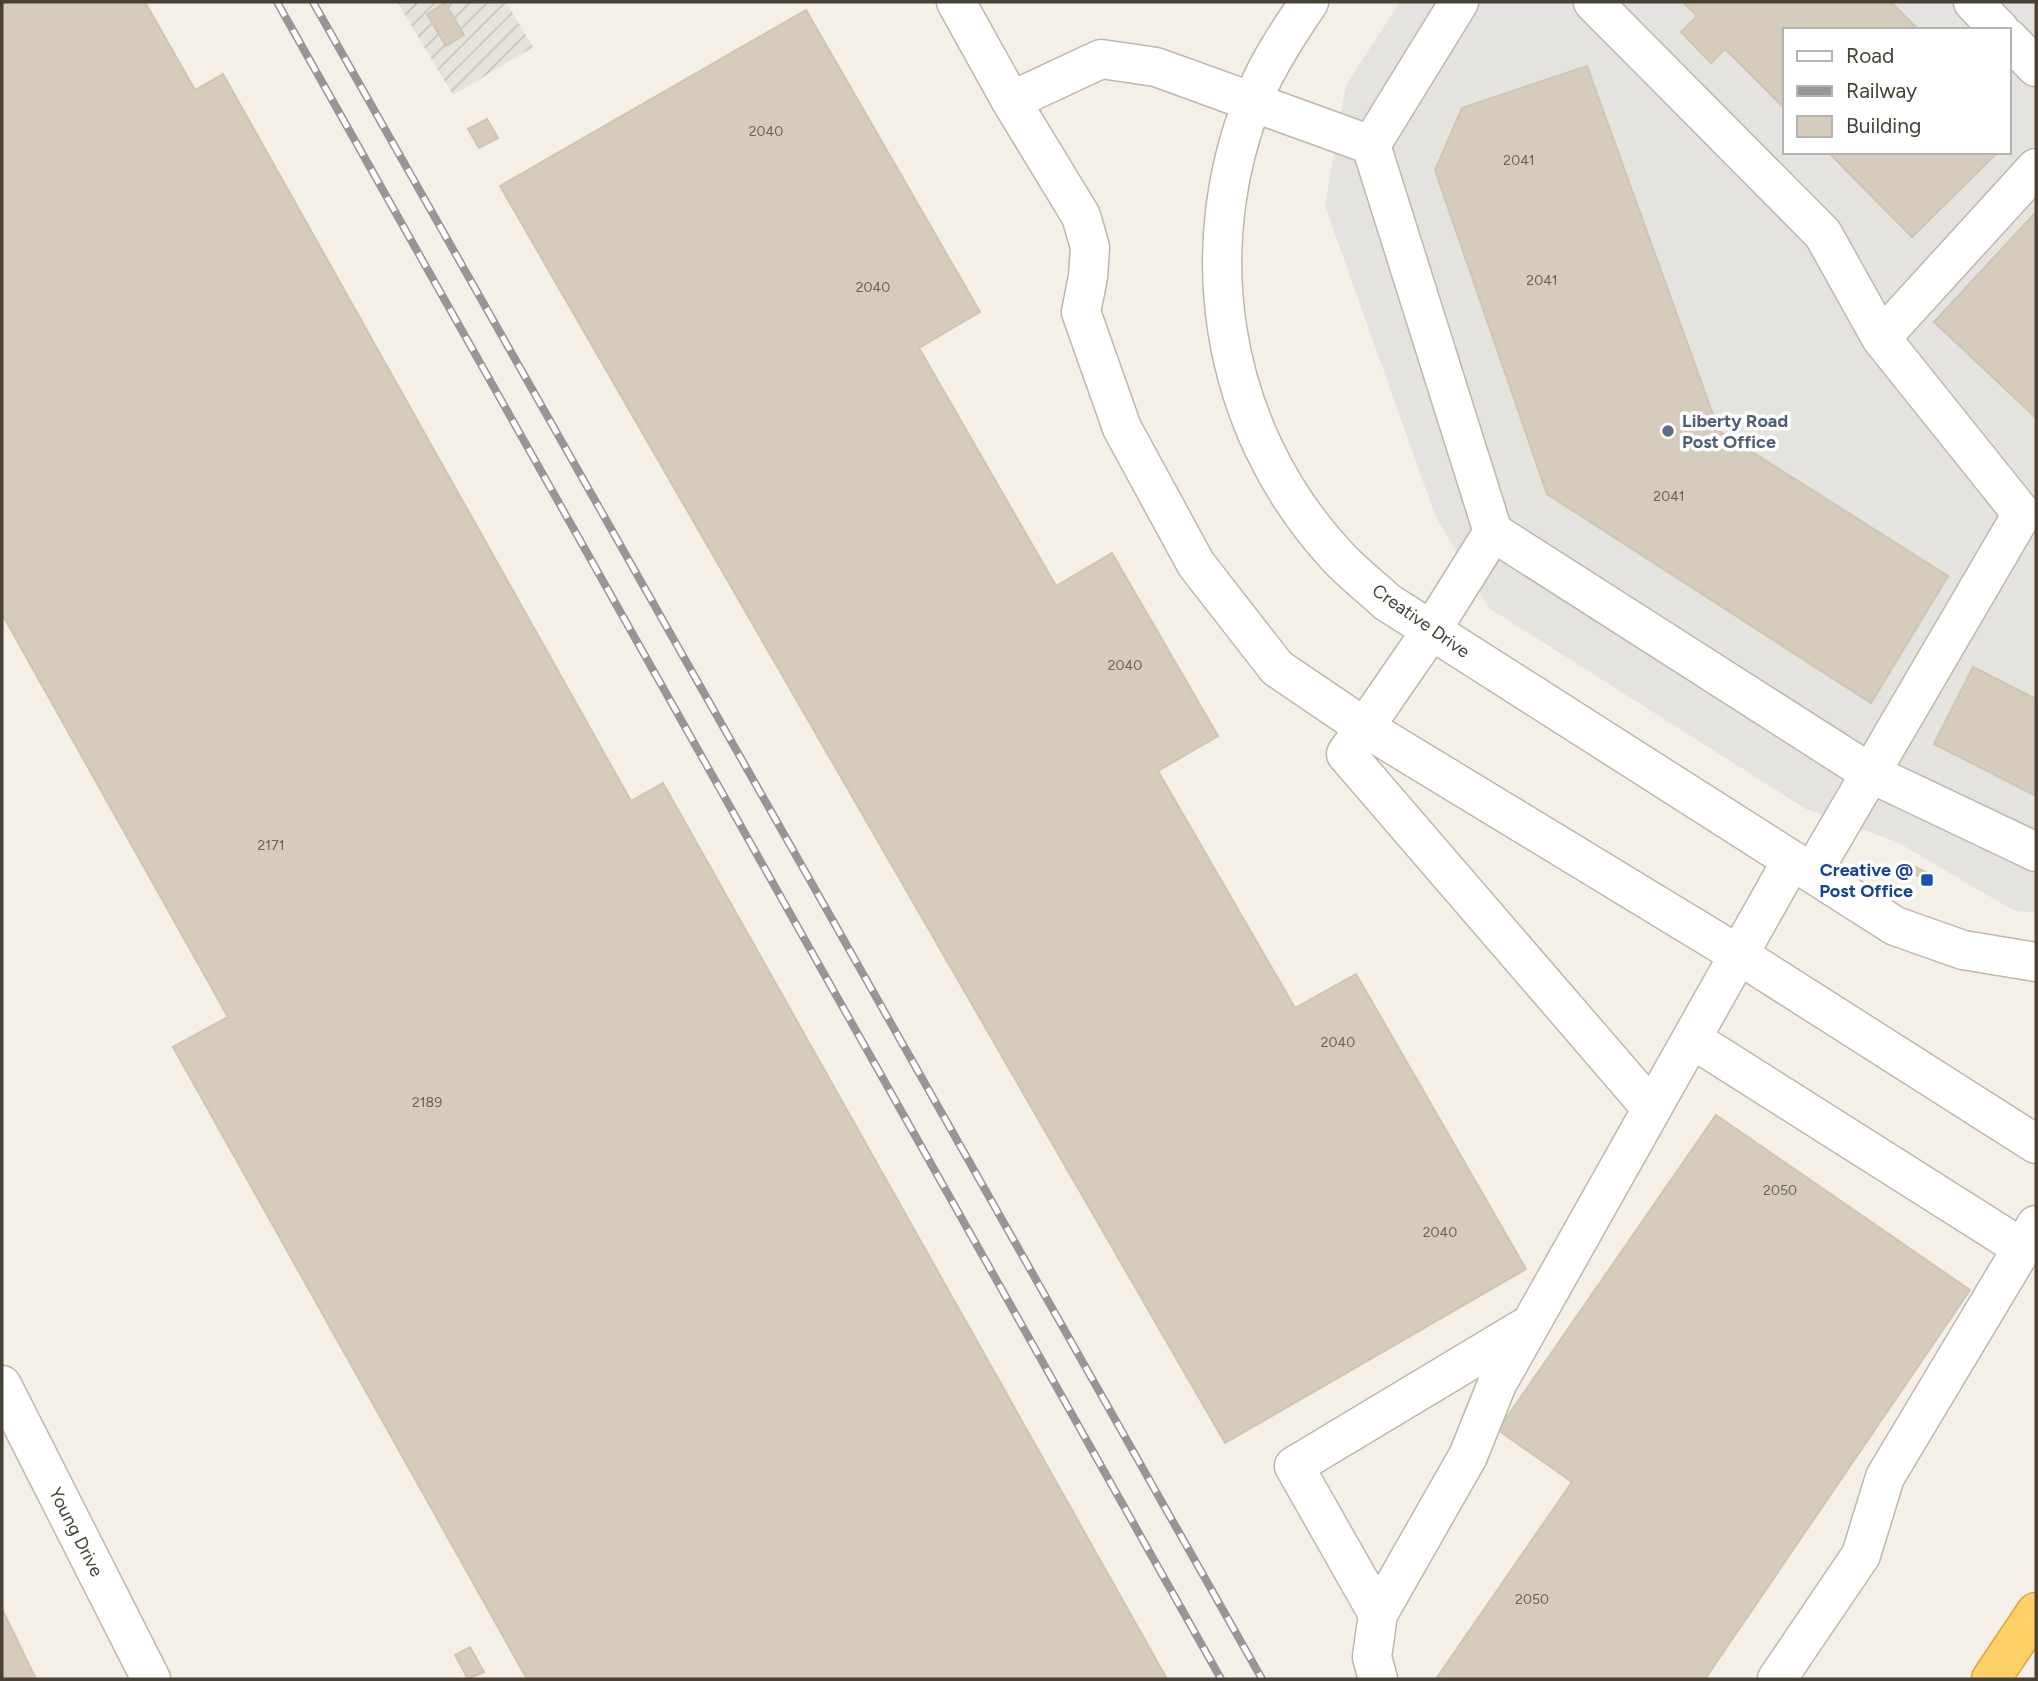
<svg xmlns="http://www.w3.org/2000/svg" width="2038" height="1681" font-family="Figtree,sans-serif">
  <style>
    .industrial { fill: url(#industrial-furrows) }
    .parking { fill: #e5e3df; fill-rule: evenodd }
    .building { fill: #d5ccbd; stroke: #d0c5b0; stroke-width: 2 }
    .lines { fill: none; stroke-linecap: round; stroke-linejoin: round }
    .minor-casing { stroke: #bfb8aa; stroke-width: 41 }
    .highway-casing { stroke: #dda637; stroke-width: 41 }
    .minor { stroke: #fff; stroke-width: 38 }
    .highway { stroke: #fed168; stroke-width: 38 }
    .rail-casing { stroke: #969696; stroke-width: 8 }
    .rail { stroke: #fff; stroke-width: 5; stroke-dasharray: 16; stroke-linecap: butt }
    .service-dot { fill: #5c6f8a; stroke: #fff; stroke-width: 2.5 }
    .transit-dot { fill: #1a4fb4; stroke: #fff; stroke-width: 2.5 }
    .labels { text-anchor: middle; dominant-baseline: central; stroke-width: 7; stroke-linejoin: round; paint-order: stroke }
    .number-label { font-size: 14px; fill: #6a6458 }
    .service-label { font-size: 18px; font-weight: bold; fill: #4e5e75; stroke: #fff; text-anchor: start }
    .street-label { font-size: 18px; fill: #474136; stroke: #fff }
    .transit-label { font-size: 18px; font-weight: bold; fill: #164399; stroke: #fff; text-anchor: end }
  </style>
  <defs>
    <pattern id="industrial-furrows" width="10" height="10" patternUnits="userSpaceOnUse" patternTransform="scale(1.75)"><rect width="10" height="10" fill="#e6e2dc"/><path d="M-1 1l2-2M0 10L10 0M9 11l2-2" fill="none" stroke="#c7c3bd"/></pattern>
  </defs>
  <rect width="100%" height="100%" fill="#f4f0e7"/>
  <path class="industrial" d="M 397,2 L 506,2 L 533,47 L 453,95 Z"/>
  <path class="parking" d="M 1400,2 L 2036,2 L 2036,913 L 2013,910 L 1897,842 L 1806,809 L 1489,608 L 1435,515 L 1325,206 L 1346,85 ZM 1784,30 L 2008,30 L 2008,152 L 1784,152 Z"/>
  <path class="building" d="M 2,2 L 145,2 L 195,90 L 223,74 L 631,801 L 663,783 L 1167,1679 L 527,1679 L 173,1047 L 228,1017 L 2,614 Z
    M 1683,2 L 1891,2 L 1919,30 L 1784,30 L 1784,108 L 1725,49 L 1711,63 L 1681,32 L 1697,16 Z
    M 445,3 L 464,35 L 446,46 L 427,14 Z
    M 806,10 L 980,312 L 919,348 L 1056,586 L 1112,553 L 1218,736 L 1158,771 L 1295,1008 L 1356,974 L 1526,1269 L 1225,1443 L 500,186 Z
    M 1587,66 L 1719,431 L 1948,576 L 1871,703 L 1547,494 L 1435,170 L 1462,108 Z
    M 487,119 L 498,138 L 479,148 L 468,129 Z
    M 1828,152 L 1998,152 L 1912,237 Z
    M 2036,212 L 2036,418 L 1934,322 Z
    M 1973,667 L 2036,699 L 2036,796 L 1934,744 Z
    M 1915,867 L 1928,873 L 1925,879 L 1912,873 Z
    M 1716,1115 L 1970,1290 L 1705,1679 L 1436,1679 L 1572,1482 L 1498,1430 Z
    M 2,1609 L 36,1679 L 2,1679 Z
    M 470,1647 L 484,1672 L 468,1679 L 455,1655 Z"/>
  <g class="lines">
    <defs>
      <path id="minor" d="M 956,2 L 1011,101
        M 1309,2 C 1292,28 1273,55 1260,84 C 1190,242 1218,427 1336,555 C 1351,572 1370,586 1387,602 L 1895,926 L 1963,950 L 2036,962
        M 1459,2 L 1371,145 L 1493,532 L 1870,773 L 2036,852
        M 1593,2 L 1823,234 L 1881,338 L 2022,514 L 1812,873
        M 1973,2 L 2000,30
        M 2008,38 L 2036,67
        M 1371,145 L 1156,67 L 1101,59 L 1011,101 L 1081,216 L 1090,247 L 1088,277 L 1081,312 L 1122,428 L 1196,564 L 1277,668 L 1364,727 L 1739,955 L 2036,1144
        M 1881,338 L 2036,168
        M 1493,532 L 1431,631 L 1346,754 L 1652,1109
        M 1692,1039 L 2022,1248
        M 2,1385 L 151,1679
        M 1378,1614 L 1294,1466 L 1527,1326
        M 1378,1679 L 1372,1657 L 1378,1614 L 1468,1456 L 1497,1384 L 1792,860
        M 1777,1679 L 1861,1555 L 1885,1477 L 2036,1225"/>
      <path id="highway" d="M 1991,1679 L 2036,1612"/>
    </defs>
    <use href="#minor" class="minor-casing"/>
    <use href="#highway" class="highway-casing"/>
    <use href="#minor" class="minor"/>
    <use href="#highway" class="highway"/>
    <defs>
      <path id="rail" d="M 277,2 L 1221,1679
        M 313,2 L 1262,1679"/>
    </defs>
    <use href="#rail" class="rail-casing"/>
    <use href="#rail" class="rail"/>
  </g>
  <circle class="service-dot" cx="1668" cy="431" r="7"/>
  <rect class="transit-dot" x="1920" y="873" width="14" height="14" rx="3.5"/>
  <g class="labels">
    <g class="number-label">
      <text x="766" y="131">2040</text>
      <text x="1519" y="160">2041</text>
      <text x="1542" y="280">2041</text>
      <text x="873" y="287">2040</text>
      <text x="1669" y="496">2041</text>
      <text x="1125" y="665">2040</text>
      <text x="271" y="845">2171</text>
      <text x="1338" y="1042">2040</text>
      <text x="427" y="1102">2189</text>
      <text x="1780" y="1190">2050</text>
      <text x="1440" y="1232">2040</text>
      <text x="1532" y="1599">2050</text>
    </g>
    <g class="service-label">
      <text x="1682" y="421">Liberty Road<tspan x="1682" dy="21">Post Office</tspan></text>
    </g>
    <g class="street-label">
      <text transform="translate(1421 621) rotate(35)">Creative Drive</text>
      <text transform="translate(76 1532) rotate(63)">Young Drive</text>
    </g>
    <g class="transit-label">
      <text x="1913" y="870">Creative @<tspan x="1913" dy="21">Post Office</tspan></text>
    </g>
  </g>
  <rect width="2038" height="1681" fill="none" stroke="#474136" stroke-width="7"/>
  <rect x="1783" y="28" width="228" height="126" fill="#ffffff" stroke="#b5b3af" stroke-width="2"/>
  <rect x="1797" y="51" width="35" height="10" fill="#ffffff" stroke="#b5b3af" stroke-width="2"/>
  <text x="1846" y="63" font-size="21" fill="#474136">Road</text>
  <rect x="1797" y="86" width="35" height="10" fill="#969696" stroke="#b5b3af" stroke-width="2"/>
  <text x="1846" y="98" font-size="21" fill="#474136">Railway</text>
  <rect x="1797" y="116" width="35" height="21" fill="#d5ccbd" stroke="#b5b3af" stroke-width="2"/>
  <text x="1846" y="133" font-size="21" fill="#474136">Building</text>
</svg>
